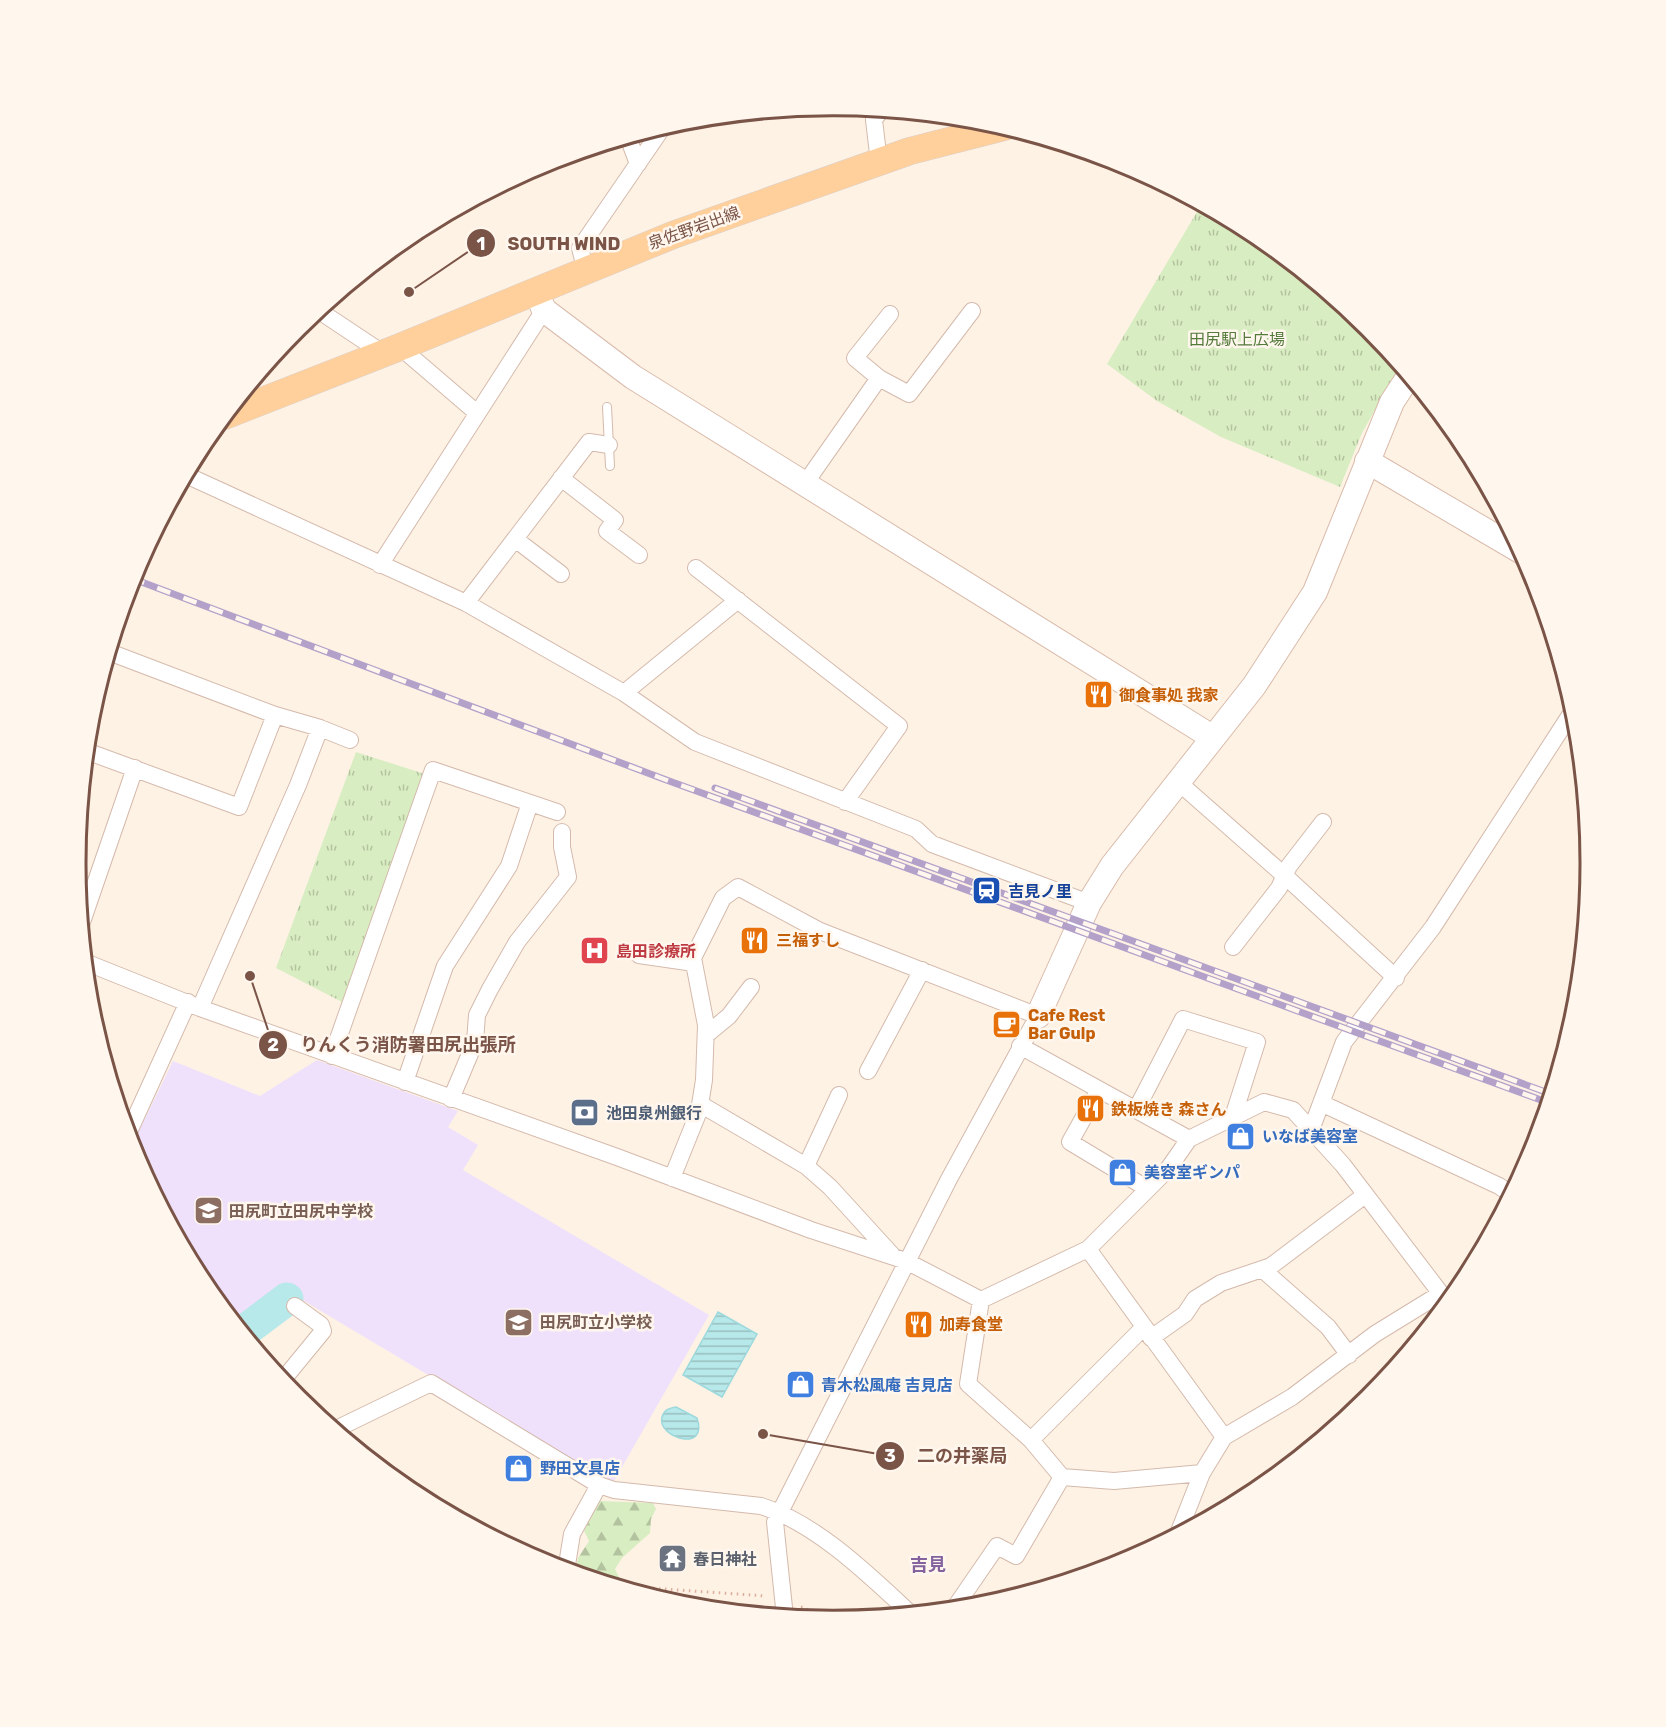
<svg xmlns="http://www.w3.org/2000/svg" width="1666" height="1727" font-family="Rubik,'Noto Sans JP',sans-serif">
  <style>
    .education { fill: #efe1fb }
    .grass { fill: url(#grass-tufts) }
    .forest { fill: url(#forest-firs) }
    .water { fill: url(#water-rules); stroke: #9cd9dd; stroke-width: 1.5 }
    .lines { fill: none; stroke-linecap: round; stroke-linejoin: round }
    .river { stroke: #b7e8ea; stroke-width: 33 }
    .lane-casing { stroke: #d4baac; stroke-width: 10 }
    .street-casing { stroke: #d4baac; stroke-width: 18 }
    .secondary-casing { stroke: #d9bbab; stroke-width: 26 }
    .primary-casing { stroke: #dacfcb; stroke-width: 28 }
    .path { stroke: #dbae9c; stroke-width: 3; stroke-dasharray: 1.5 4.5; stroke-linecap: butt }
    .lane { stroke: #fff; stroke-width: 8 }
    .street { stroke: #fff; stroke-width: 16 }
    .secondary { stroke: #fff; stroke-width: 24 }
    .primary { stroke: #ffd09b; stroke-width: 27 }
    .rail-casing { stroke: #b3a1c9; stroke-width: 7 }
    .rail { stroke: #fff6ed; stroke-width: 4.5; stroke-dasharray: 14; stroke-linecap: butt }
    .labels { text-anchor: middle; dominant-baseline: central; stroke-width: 5; stroke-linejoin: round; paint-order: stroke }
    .street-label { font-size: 16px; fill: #7a5447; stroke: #fff6ed }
    .park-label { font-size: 16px; fill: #547a3c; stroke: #fff6ed }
    .food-label { font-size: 16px; font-weight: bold; fill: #c56008; stroke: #fff6ed; text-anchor: start }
    .transit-label { font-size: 16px; font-weight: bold; fill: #164399; stroke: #fff6ed; text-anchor: start }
    .health-label { font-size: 16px; font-weight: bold; fill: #be3a42; stroke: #fff6ed; text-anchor: start }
    .service-label { font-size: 16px; font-weight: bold; fill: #4e5e75; stroke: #fff6ed; text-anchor: start }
    .shop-label { font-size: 16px; font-weight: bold; fill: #366cbe; stroke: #fff6ed; text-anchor: start }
    .education-label { font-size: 16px; font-weight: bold; fill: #785e54; stroke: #fff6ed; text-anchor: start }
    .worship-label { font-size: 16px; font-weight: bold; fill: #5b616d; stroke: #fff6ed; text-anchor: start }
    .neighbourhood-label { font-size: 18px; font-weight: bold; fill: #84629e; stroke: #fff6ed }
    .rim { fill: none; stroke: #7a5447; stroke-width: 3 }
    .leader { fill: none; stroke: #7a5447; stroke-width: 2 }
    .callout-dot { fill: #7a5447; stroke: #fff6ed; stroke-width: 2 }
    .mark-label { font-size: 18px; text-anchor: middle; font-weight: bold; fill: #fff }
    .callout-label { font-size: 18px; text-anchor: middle; font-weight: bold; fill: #7a5447; stroke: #fff6ed; stroke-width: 5; stroke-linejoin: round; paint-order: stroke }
  </style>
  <defs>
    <pattern id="grass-tufts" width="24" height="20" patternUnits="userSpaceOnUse" patternTransform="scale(1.5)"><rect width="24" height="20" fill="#d8edc1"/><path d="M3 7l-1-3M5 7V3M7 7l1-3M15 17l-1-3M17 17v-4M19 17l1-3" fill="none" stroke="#b4c39f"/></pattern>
    <pattern id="forest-firs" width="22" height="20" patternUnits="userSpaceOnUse" patternTransform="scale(1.5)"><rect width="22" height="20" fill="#d8edc1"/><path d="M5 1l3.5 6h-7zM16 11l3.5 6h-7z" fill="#b4c39f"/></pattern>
    <pattern id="water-rules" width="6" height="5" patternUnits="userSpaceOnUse" patternTransform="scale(1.5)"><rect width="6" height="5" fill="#b7e8ea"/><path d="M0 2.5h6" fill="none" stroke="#9abfbf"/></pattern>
  </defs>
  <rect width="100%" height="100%" fill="#fef2e5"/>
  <path class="education" d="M 317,1060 L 458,1111 L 448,1127 L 478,1145 L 463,1170 L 709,1315 L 614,1481 L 596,1475 L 289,1292 L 239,1329 L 203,1284 L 131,1147 L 173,1061 L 260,1096 Z"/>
  <path class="grass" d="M 1201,205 L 1254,233 L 1369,328 L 1400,365 L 1362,433 L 1340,487 L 1221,437 L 1157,401 L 1107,364 Z
    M 356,752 L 428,775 L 346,1004 L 276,968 Z"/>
  <path class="forest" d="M 599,1501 L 653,1503 L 656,1509 L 651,1519 L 650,1533 L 622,1558 L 615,1569 L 621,1581 L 630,1585 L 637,1584 L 642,1590 L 642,1594 L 575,1573 L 578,1558 L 589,1541 L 584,1531 Z
    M 741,1603 L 772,1616 L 722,1611 Z"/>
  <path class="water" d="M 718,1312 L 757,1334 L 722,1397 L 683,1375 Z
    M 676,1407 L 697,1418 C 709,1454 656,1437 662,1417 C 664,1410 669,1408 676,1407 Z"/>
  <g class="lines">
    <path class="river" d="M 242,1333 L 287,1299"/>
    <defs>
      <path id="lane" d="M 607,407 L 610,466"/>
      <path id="street" d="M 628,137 L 638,164
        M 879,162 L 874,120 L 881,110
        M 586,271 L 580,248 L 663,127
        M 318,310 L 384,354
        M 890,314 L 855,358 L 879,378 L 909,394 L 972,311
        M 400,347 L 477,413
        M 186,475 L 466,603 L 624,693 L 695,742 L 916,829 L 932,844 L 1089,903
        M 561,478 L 615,520 L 607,531 L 639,555
        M 804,485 L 879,378
        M 515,539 L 561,574
        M 380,565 L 544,310
        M 696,568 L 899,726 L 845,802
        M 466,603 L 589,442 L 609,445
        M 109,652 L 275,715
        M 624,693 L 738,600
        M 86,751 L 239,807 L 275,715 L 320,728 L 350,740
        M 1177,781 L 1285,876 L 1396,978
        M 81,925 L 135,768
        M 1233,947 L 1279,888 L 1289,866 L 1323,822
        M 639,955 L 694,963
        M 85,962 L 200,1008 L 617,1157 L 811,1230 L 906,1261 L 981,1300
        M 200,1008 L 298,785 L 320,728
        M 706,1035 L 729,1016 L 751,987
        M 1020,1046 L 1189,1139
        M 332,1056 L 433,770 L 557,812
        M 868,1071 L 922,970
        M 405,1082 L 445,966 L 509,866 L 530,803
        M 1099,1090 L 1070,1142 L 1148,1189
        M 451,1099 L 475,1042 L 477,1015 L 490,989 L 517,942 L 568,877 L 562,847 L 562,832
        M 1321,1103 L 1499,1186 L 1511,1194
        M 700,1104 L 806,1166 L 830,1187 L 892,1255
        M 1136,1110 L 1183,1019 L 1257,1042 L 1233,1117
        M 1311,1130 L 1344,1042 L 1433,927 L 1574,709
        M 127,1136 L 188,1002
        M 806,1166 L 839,1095
        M 672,1178 L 699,1111 L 704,1080 L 706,1025 L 693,958 L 723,898 L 738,887 L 820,931 L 1038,1016 L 949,1179 L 775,1522 L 785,1617
        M 1088,1249 L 1224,1437
        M 1262,1269 L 1328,1327 L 1349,1355
        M 981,1300 L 1088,1249 L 1168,1169 L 1189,1139 L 1264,1102 L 1293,1110 L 1343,1165 L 1448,1303
        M 981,1300 L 968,1384 L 1031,1440 L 1062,1477 L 1114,1481 L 1202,1473
        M 1151,1338 L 1185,1314 L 1195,1299 L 1221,1283 L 1271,1266 L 1365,1195
        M 282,1381 L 323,1331 L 321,1325 L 295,1306
        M 334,1430 L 431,1383 L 599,1485 L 614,1490 L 761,1506 C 816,1523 869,1575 911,1614
        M 1031,1440 L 1143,1328
        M 1178,1534 L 1202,1473 L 1224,1437 L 1292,1397 L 1375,1334 L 1440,1294
        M 566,1571 L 572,1534 L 599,1485
        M 953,1610 L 997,1546 L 1016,1556 L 1062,1477"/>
      <path id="secondary" d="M 536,291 L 544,310 L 633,377 L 1212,737
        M 1367,461 L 1522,552
        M 1038,1016 L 1089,903 L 1112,866 L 1254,686 L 1315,592 L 1392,402 L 1409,376"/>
      <path id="primary" d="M 224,416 L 400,347 L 673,235 L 910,151 L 1004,127"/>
    </defs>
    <use href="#lane" class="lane-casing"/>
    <use href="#street" class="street-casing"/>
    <use href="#secondary" class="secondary-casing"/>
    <use href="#primary" class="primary-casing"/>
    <path class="path" d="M 835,106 L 858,114
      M 648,1596 L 649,1588 L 766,1596
      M 801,1607 L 839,1621"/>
    <use href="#lane" class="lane"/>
    <use href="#street" class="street"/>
    <use href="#secondary" class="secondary"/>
    <use href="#primary" class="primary"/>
    <defs>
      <path id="rail" d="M 131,578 L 661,778 L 1549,1103
        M 715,788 L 1551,1094"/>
    </defs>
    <use href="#rail" class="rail-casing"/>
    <use href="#rail" class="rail"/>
  </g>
  <defs>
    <symbol id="restaurant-square" viewBox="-11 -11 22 22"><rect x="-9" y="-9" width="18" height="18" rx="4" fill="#e8710a" stroke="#fff6ed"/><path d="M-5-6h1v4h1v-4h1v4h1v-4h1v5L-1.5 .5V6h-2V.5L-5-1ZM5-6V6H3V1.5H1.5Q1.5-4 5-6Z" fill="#fff"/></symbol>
    <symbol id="station-square" viewBox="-11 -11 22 22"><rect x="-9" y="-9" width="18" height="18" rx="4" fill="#1a4fb4" stroke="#fff6ed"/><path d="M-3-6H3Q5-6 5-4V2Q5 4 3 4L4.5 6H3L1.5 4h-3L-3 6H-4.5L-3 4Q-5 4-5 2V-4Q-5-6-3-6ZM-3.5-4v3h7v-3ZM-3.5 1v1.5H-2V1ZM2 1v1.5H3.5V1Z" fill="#fff"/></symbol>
    <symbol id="hospital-square" viewBox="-11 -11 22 22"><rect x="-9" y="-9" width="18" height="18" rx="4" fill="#e0444e" stroke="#fff6ed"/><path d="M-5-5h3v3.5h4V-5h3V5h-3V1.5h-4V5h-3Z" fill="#fff"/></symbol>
    <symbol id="cafe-square" viewBox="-11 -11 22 22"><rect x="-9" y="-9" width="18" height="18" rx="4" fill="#e8710a" stroke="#fff6ed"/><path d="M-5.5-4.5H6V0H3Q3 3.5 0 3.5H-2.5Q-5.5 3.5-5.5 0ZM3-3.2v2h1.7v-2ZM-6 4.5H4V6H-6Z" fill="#fff"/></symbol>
    <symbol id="bank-square" viewBox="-11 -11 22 22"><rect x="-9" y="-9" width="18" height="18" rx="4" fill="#5c6f8a" stroke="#fff6ed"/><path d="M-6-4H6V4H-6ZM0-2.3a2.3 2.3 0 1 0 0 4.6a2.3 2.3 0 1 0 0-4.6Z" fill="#fff"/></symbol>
    <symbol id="shop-square" viewBox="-11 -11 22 22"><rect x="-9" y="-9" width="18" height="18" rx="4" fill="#3f7fe0" stroke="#fff6ed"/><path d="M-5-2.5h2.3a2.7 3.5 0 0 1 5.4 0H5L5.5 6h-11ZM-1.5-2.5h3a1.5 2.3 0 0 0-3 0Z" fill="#fff"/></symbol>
    <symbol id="school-square" viewBox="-11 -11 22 22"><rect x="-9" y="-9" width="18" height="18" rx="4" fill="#8d6e63" stroke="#fff6ed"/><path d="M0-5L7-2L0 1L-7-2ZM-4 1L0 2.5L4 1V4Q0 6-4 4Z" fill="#fff"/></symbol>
    <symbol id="temple-square" viewBox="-11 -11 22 22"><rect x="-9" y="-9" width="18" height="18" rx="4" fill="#6b7280" stroke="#fff6ed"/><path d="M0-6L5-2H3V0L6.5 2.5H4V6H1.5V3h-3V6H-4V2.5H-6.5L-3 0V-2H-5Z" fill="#fff"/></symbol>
  </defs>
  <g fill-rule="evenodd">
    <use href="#restaurant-square" x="1082" y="678" width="33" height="33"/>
    <use href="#station-square" x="970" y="874" width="33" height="33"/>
    <use href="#restaurant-square" x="738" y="924" width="33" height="33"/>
    <use href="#hospital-square" x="578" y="934" width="33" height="33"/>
    <use href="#cafe-square" x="990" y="1008" width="33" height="33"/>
    <use href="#restaurant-square" x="1074" y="1092" width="33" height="33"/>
    <use href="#bank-square" x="568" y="1096" width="33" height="33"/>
    <use href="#shop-square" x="1224" y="1120" width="33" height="33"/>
    <use href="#shop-square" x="1106" y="1156" width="33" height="33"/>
    <use href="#school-square" x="192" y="1194" width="33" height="33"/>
    <use href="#school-square" x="502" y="1306" width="33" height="33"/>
    <use href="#restaurant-square" x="902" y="1308" width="33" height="33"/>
    <use href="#shop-square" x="784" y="1368" width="33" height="33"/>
    <use href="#shop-square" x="502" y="1452" width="33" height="33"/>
    <use href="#temple-square" x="656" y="1542" width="33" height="33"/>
  </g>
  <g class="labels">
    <g class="street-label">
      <text transform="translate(694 228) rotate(-20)">泉佐野岩出線</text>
    </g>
    <g class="park-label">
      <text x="1237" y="339">田尻駅上広場</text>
    </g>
    <g class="food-label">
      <text x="1119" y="695">御食事処 我家</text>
      <text x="776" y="940">三福すし</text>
      <text x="1028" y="1015">Cafe Rest<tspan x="1028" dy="18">Bar Gulp</tspan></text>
      <text x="1111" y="1109">鉄板焼き 森さん</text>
      <text x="939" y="1324">加寿食堂</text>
    </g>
    <g class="transit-label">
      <text x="1008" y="891">吉見ノ里</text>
    </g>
    <g class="health-label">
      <text x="616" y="951">島田診療所</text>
    </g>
    <g class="service-label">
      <text x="606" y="1113">池田泉州銀行</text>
    </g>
    <g class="shop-label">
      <text x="1262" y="1136">いなば美容室</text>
      <text x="1144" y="1172">美容室ギンパ</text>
      <text x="821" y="1385">青木松風庵 吉見店</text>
      <text x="540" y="1468">野田文具店</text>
    </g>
    <g class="education-label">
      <text x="229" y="1211">田尻町立田尻中学校</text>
      <text x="540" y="1322">田尻町立小学校</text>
    </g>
    <g class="worship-label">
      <text x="693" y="1559">春日神社</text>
    </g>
    <g class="neighbourhood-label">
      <text x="928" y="1565">吉見</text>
    </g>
  </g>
  <path d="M0 0H1666V1727H0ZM86 863a747 747 0 1 1 1494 0a747 747 0 1 1-1494 0Z" fill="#fff6ed" fill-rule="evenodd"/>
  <path class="rim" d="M86 863a747 747 0 1 1 1494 0a747 747 0 1 1-1494 0Z"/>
  <path class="leader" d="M409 292L481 243M250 976L273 1045M763 1434L890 1456"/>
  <g class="callout-dot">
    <circle cx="409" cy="292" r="6"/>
    <circle cx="250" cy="976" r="6"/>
    <circle cx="763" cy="1434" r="6"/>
    <circle cx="481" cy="243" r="15"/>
    <circle cx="273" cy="1045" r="15"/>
    <circle cx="890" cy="1456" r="15"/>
  </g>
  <g class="mark-label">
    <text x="481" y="250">1</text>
    <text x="273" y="1051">2</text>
    <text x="890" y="1462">3</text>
  </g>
  <g class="callout-label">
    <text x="564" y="250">SOUTH WIND</text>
    <text x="408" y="1051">りんくう消防署田尻出張所</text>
    <text x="962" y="1462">二の井薬局</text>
  </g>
</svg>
